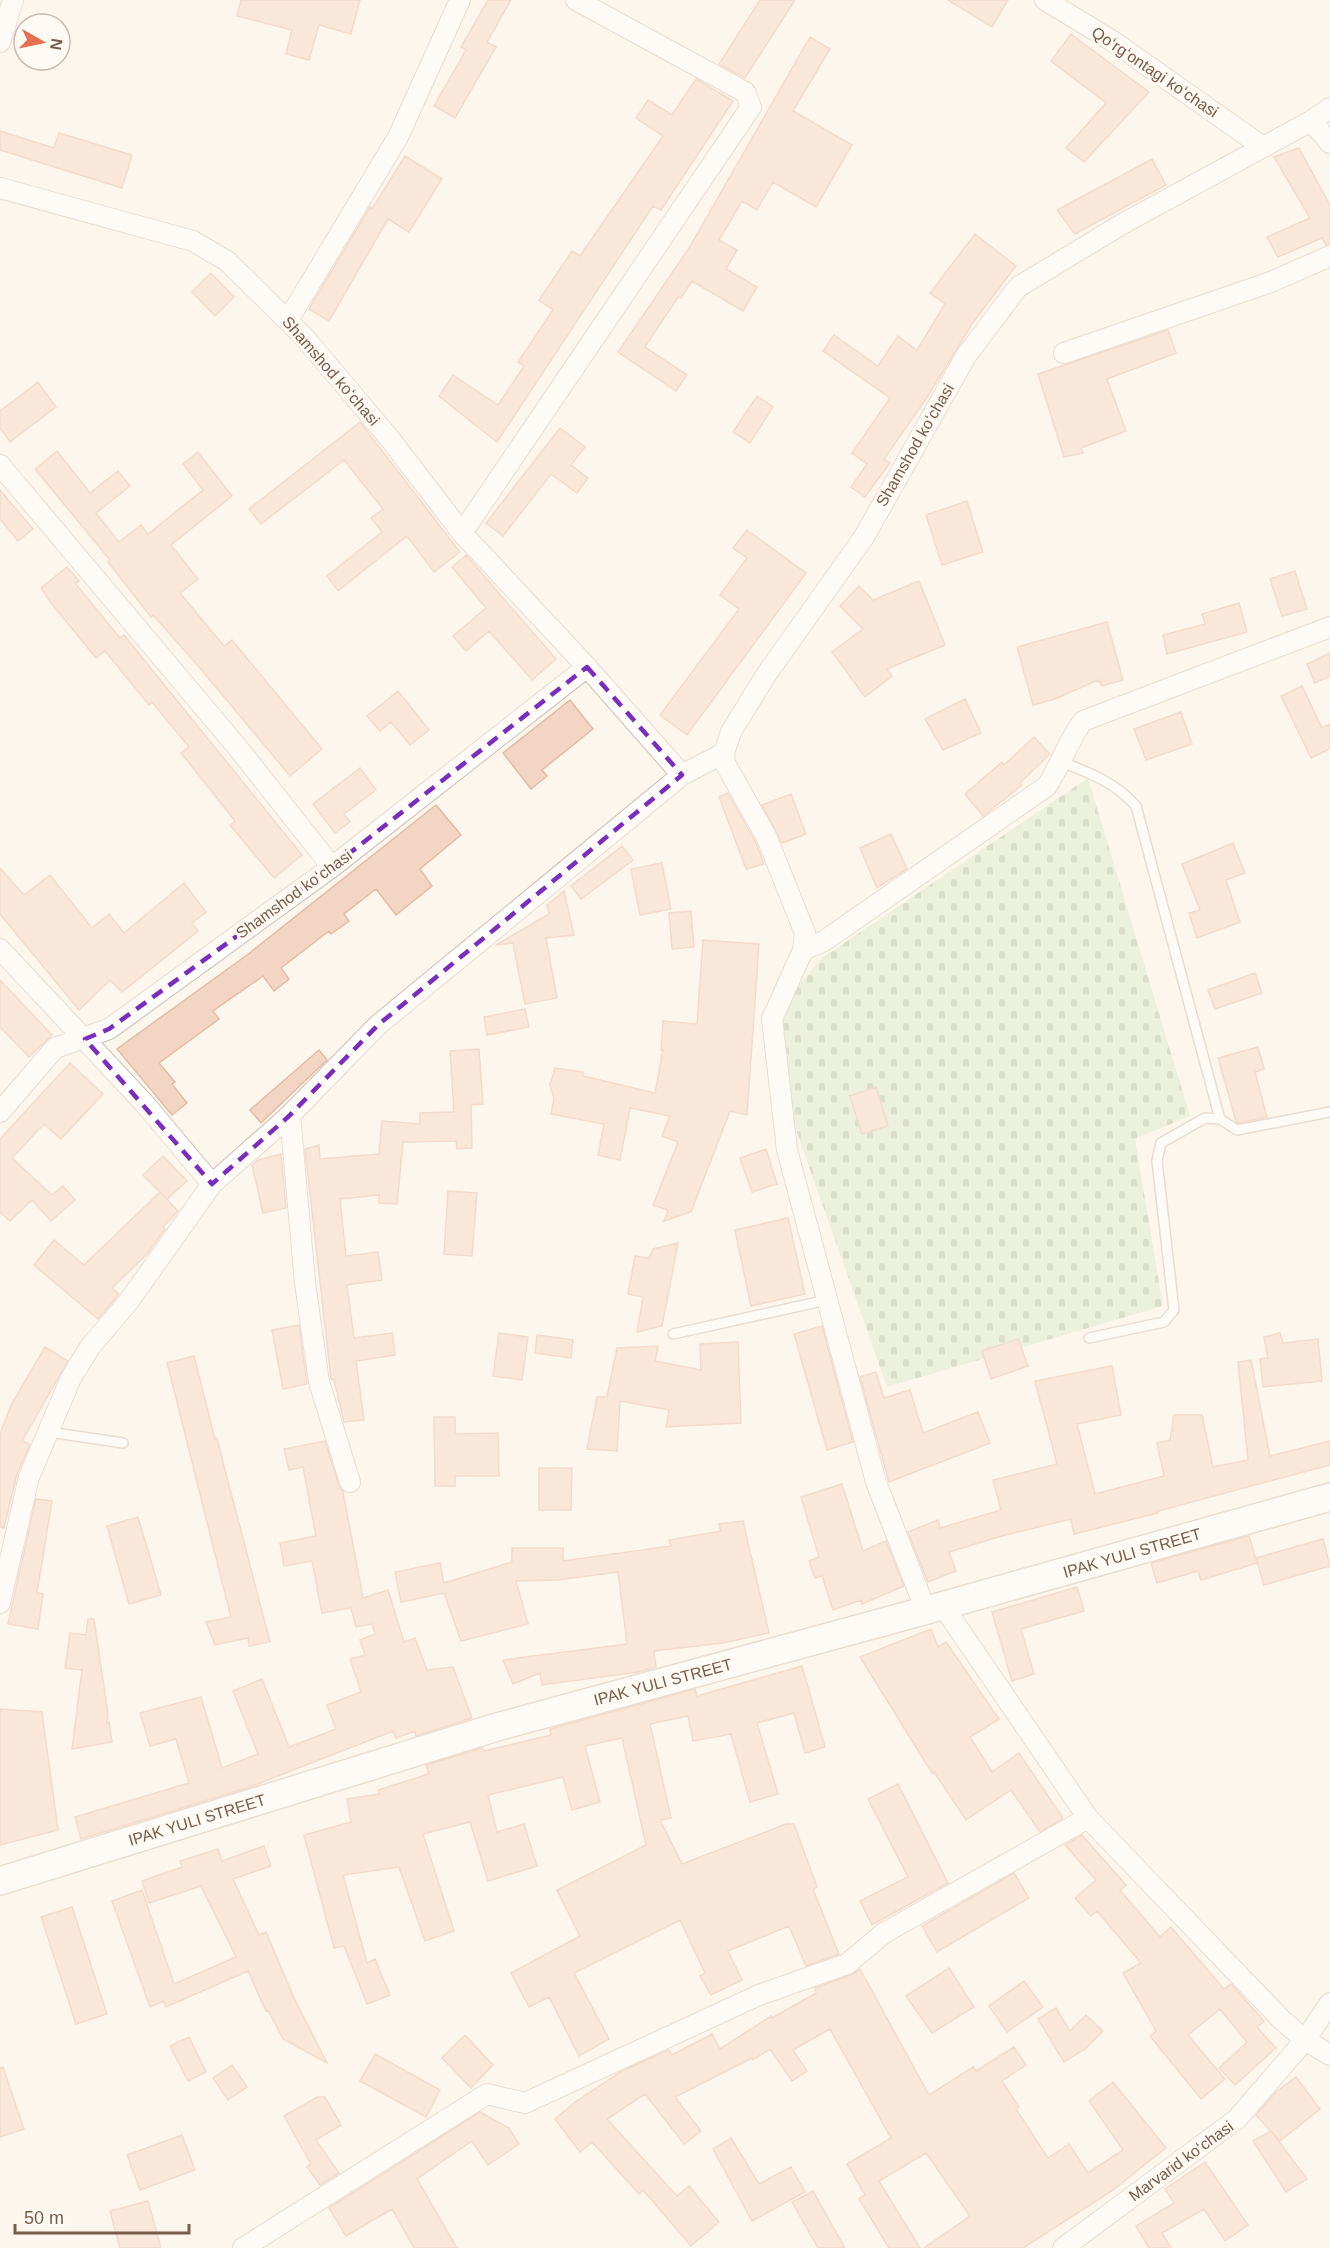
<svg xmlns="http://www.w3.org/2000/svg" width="1330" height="2248" font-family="Helvetica,sans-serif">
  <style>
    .cemetery { fill: url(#cemetery-stones) }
    .building { fill: #f3d5c3; stroke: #e6bba3; stroke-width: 1.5 }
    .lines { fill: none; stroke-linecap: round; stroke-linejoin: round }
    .service-casing { stroke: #d1beb0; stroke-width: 12 }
    .minor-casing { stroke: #d1beb0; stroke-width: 22 }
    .secondary-casing { stroke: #d6c0b0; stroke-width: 30 }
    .service { stroke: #fff; stroke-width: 9 }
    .minor { stroke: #fff; stroke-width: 20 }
    .secondary { stroke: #fff; stroke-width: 27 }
    .marked { fill: none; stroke: #7b2cbf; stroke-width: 4.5; stroke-dasharray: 12 8; stroke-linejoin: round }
    .labels { text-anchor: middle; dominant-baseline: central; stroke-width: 6; stroke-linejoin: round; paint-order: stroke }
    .street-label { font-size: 16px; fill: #7a5c4d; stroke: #fffaf3 }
  </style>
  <defs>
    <pattern id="cemetery-stones" width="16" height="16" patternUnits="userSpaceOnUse" patternTransform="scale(1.5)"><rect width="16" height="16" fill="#d8ecc9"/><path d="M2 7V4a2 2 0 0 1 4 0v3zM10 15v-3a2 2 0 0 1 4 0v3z" fill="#b4c2a5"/></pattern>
  </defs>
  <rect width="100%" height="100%" fill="#fdf6ec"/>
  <path class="cemetery" d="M 1088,778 L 1190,1116 L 1135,1139 L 1163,1306 L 887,1387 L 796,1130 L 780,1025 L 789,996 L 822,958 Z"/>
  <path class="building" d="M 241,0 L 360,0 L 351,34 L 319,25 L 309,60 L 286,54 L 292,30 L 237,16 Z
    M 488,0 L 511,0 L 487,42 L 496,47 L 455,118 L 434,106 L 466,50 L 461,47 Z
    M 760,0 L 795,0 L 745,78 L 719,64 Z
    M 948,0 L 1008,0 L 992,27 Z
    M 1071,34 L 1149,92 L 1084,162 L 1066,148 L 1106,103 L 1051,61 Z
    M 810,37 L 830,49 L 793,111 L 852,145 L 816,207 L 773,182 L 757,210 L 742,201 L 719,240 L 737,250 L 726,269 L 757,287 L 743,311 L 692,281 L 681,298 L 678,297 L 645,347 L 687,375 L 676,391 L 618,352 L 689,248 Z
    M 696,79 L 733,101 L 661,210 L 653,206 L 497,442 L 439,396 L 453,375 L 498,405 L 524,366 L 518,362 L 553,310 L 539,300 L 572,251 L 580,256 L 663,136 L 636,118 L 648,100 L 672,115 Z
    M 0,131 L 54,148 L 59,133 L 132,155 L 122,188 L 0,150 Z
    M 1299,148 L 1330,205 L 1330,244 L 1326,245 L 1322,238 L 1278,257 L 1267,237 L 1310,218 L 1274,157 Z
    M 405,156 L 442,179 L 409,232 L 388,219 L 329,321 L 309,309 L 370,207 L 372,209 Z
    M 1152,159 L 1166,185 L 1075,234 L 1057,210 Z
    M 975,234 L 1016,266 L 972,324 L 926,399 L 884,459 L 890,463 L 865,497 L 851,487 L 867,464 L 852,453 L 890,398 L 823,351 L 834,335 L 878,366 L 898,336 L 917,350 L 945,304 L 930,293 Z
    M 211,273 L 234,297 L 215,316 L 192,292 Z
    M 1168,330 L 1176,353 L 1107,379 L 1126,431 L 1081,448 L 1083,453 L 1064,457 L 1038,374 Z
    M 38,382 L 56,407 L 10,442 L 0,428 L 0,411 Z
    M 757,396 L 773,407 L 750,443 L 733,432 Z
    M 360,422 L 460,552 L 434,572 L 407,536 L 338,591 L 327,576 L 382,532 L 371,518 L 383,509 L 344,460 L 261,524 L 249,509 Z
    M 560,428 L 585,447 L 571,465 L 588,478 L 577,493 L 551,474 L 503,536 L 486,523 Z
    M 57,451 L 90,493 L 118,471 L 130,486 L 96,513 L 119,542 L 141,525 L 148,534 L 203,490 L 183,464 L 198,452 L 232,496 L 171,545 L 198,579 L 180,593 L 224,646 L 232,640 L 322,749 L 290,776 L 199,667 L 153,615 L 151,617 L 108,562 L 110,560 L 35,469 Z
    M 0,490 L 33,529 L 18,541 L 0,519 Z
    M 967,501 L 983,552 L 942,565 L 926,515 Z
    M 747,530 L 806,573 L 687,735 L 660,715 L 739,609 L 720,595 L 747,558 L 733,548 Z
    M 466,555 L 556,659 L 532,680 L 489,631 L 466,651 L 453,636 L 486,608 L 452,567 Z
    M 67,567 L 79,581 L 75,583 L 120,638 L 124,635 L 302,855 L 274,878 L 230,825 L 235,821 L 181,753 L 189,747 L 152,702 L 149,705 L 105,651 L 96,658 L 51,603 L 41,588 Z
    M 1295,571 L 1307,609 L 1282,616 L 1270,579 Z
    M 919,581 L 945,645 L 887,669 L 892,676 L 865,697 L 832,652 L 863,629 L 840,606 L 859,586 L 873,600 Z
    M 1239,603 L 1247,632 L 1167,654 L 1163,635 L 1205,624 L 1202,614 Z
    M 1107,622 L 1123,680 L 1102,686 L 1098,680 L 1055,699 L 1033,705 L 1017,647 Z
    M 1330,653 L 1330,676 L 1315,683 L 1307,664 Z
    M 1302,686 L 1322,728 L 1330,724 L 1330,749 L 1311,758 L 1281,696 Z
    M 398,691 L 429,730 L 410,745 L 391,722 L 380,731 L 367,716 Z
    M 965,699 L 981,733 L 943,750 L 925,719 Z
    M 570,700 L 593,729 L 542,770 L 547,776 L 531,789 L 503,753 Z
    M 1181,712 L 1192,744 L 1146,760 L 1134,729 Z
    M 1034,737 L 1050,754 L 1020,783 L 1022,785 L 983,816 L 965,794 L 1002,762 L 1004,765 Z
    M 360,768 L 376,790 L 344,814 L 350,822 L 335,833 L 313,804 Z
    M 728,793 L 756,843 L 764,864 L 746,869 L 719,797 Z
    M 791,794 L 806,834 L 782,843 L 762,805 Z
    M 436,805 L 461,835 L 420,869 L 432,886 L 396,915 L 376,889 L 344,914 L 349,921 L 331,934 L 329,931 L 281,968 L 289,979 L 274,991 L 263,976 L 213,1011 L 219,1019 L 159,1063 L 175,1082 L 172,1084 L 187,1103 L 172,1115 L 117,1049 L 247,955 Z
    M 891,834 L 907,869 L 877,888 L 860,848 Z
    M 1233,843 L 1245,873 L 1226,880 L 1240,922 L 1197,938 L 1189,913 L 1200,910 L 1182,864 Z
    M 622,846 L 633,860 L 581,899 L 571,886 Z
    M 662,863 L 671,909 L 640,915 L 631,869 Z
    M 0,868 L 24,895 L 50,875 L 92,928 L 109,914 L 124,933 L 184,883 L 206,912 L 192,923 L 198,931 L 122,992 L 110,980 L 79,1010 L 0,914 Z
    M 564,891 L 574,935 L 546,938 L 557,998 L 525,1004 L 513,943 L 496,945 L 549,914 L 547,905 Z
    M 691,911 L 694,947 L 672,949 L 669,913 Z
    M 703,940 L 759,944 L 747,1115 L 730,1111 L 691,1212 L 664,1221 L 668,1210 L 653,1205 L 678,1142 L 662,1136 L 670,1116 L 630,1108 L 620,1160 L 598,1155 L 604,1124 L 551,1114 L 554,1098 L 550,1085 L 555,1068 L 583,1072 L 583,1076 L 655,1093 L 663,1050 L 661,1050 L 663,1021 L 697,1024 Z
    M 1255,973 L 1262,993 L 1215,1009 L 1208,990 Z
    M 0,980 L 52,1035 L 29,1057 L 0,1027 Z
    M 525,1009 L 529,1027 L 487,1035 L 484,1017 Z
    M 1258,1047 L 1264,1069 L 1255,1072 L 1267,1117 L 1238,1123 L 1236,1121 L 1218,1058 Z
    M 479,1049 L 483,1104 L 471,1105 L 472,1148 L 457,1149 L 456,1141 L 403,1142 L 397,1204 L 379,1203 L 379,1195 L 340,1199 L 346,1256 L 378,1252 L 382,1280 L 347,1285 L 354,1338 L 392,1333 L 395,1355 L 356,1361 L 364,1420 L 344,1422 L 334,1380 L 331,1379 L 305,1149 L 319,1145 L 320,1159 L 379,1154 L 382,1121 L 420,1124 L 420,1113 L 454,1112 L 450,1051 Z
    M 319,1050 L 327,1060 L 261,1123 L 250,1110 Z
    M 70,1063 L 103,1094 L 61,1139 L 44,1124 L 12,1158 L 52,1195 L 63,1186 L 75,1200 L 51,1221 L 32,1200 L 10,1221 L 0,1212 L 0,1139 Z
    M 876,1087 L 888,1126 L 862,1134 L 850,1096 Z
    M 766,1149 L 777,1184 L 752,1192 L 740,1158 Z
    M 281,1154 L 286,1208 L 263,1213 L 252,1165 L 258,1160 Z
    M 163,1156 L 187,1181 L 167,1199 L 143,1175 Z
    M 448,1191 L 477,1193 L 472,1256 L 444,1254 Z
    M 160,1192 L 178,1211 L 163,1227 L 165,1229 L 147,1254 L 112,1288 L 119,1294 L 98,1319 L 34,1265 L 54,1240 L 84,1265 Z
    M 788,1218 L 805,1294 L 751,1306 L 735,1230 Z
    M 678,1243 L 662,1326 L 637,1332 L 643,1297 L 628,1294 L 635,1256 L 649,1258 L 653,1249 Z
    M 299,1325 L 307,1384 L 283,1389 L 272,1330 Z
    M 822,1326 L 853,1442 L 827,1450 L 794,1334 Z
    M 499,1333 L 528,1337 L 522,1380 L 493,1376 Z
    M 1280,1333 L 1283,1343 L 1318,1339 L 1322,1381 L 1263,1387 L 1260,1359 L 1268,1358 L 1264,1337 Z
    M 537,1335 L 573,1340 L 571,1358 L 535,1353 Z
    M 1018,1339 L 1028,1366 L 991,1379 L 982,1351 Z
    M 738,1342 L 741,1423 L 666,1427 L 669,1410 L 620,1401 L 617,1451 L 587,1449 L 597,1397 L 607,1397 L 617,1348 L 658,1346 L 655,1361 L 701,1370 L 700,1344 Z
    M 45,1347 L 68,1361 L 22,1441 L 30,1444 L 17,1474 L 4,1528 L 0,1527 L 0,1434 L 11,1405 Z
    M 194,1356 L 215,1439 L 217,1439 L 270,1642 L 249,1646 L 248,1638 L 215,1645 L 206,1622 L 231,1617 L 167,1363 Z
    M 1251,1360 L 1270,1456 L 1330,1441 L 1330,1465 L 1158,1511 L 1158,1513 L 1074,1534 L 1071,1519 L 1002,1536 L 949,1552 L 956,1571 L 928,1582 L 908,1532 L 938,1520 L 940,1528 L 1001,1510 L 993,1480 L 1057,1464 L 1035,1381 L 1112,1366 L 1121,1415 L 1077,1424 L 1095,1494 L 1164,1476 L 1157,1443 L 1170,1440 L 1174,1415 L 1202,1415 L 1213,1467 L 1248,1460 L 1238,1362 Z
    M 876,1372 L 884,1398 L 910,1390 L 923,1433 L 978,1412 L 990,1443 L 889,1482 L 860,1377 Z
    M 434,1417 L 455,1417 L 455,1434 L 498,1433 L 499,1476 L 455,1476 L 455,1486 L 435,1486 Z
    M 325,1441 L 339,1486 L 343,1492 L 363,1598 L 388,1590 L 404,1642 L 415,1638 L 427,1670 L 453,1667 L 472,1718 L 416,1736 L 415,1731 L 396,1738 L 393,1731 L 250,1787 L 81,1839 L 75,1817 L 189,1783 L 176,1739 L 150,1746 L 140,1713 L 201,1697 L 222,1768 L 258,1754 L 233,1691 L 262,1679 L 289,1747 L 336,1729 L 327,1705 L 361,1692 L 350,1659 L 365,1655 L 360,1640 L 375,1634 L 372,1624 L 356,1627 L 351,1608 L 322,1613 L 312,1561 L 284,1566 L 280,1543 L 316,1536 L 303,1467 L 289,1470 L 284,1449 Z
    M 539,1468 L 572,1468 L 571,1510 L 539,1510 Z
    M 842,1484 L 863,1551 L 886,1541 L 904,1586 L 862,1604 L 861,1600 L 833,1610 L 822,1576 L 815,1578 L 809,1561 L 819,1557 L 801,1497 Z
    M 36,1499 L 52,1501 L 37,1593 L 43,1594 L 38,1629 L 8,1624 Z
    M 138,1517 L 161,1595 L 129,1604 L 107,1526 Z
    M 743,1521 L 769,1633 L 723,1643 L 654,1651 L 656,1667 L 638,1672 L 542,1685 L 540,1673 L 513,1684 L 503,1660 L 627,1644 L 618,1572 L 557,1580 L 516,1581 L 528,1624 L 461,1641 L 444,1593 L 401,1602 L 395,1572 L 440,1563 L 444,1583 L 512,1562 L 512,1548 L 563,1548 L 563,1561 L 671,1546 L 669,1540 L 721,1531 L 719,1524 Z
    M 1249,1536 L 1257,1563 L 1201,1580 L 1198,1571 L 1157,1583 L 1151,1563 Z
    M 1323,1539 L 1330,1566 L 1264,1585 L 1256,1558 Z
    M 1077,1587 L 1084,1611 L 1021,1629 L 1034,1674 L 1012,1681 L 992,1612 Z
    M 88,1619 L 94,1619 L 108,1714 L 107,1723 L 109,1722 L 112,1742 L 72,1749 L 82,1670 L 65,1668 L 70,1633 L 86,1635 Z
    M 931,1629 L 938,1647 L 946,1642 L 999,1719 L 970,1737 L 992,1772 L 1019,1753 L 1063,1818 L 1057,1822 L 1040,1832 L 1011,1790 L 966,1820 L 934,1772 L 932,1773 L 860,1657 Z
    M 802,1666 L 825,1747 L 805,1753 L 794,1713 L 757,1723 L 778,1794 L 750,1802 L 731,1734 L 693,1741 L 688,1716 L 650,1724 L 671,1818 L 660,1820 L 682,1864 L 786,1824 L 794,1824 L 817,1887 L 813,1889 L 839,1954 L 806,1966 L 789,1926 L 728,1951 L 742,1980 L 711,1995 L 700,1976 L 705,1973 L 680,1920 L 574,1973 L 609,2039 L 579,2056 L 549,1997 L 529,2007 L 511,1973 L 580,1936 L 557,1890 L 646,1845 L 622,1738 L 585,1746 L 600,1802 L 572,1810 L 563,1777 L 488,1795 L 497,1832 L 524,1824 L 537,1866 L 488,1881 L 470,1822 L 423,1834 L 454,1931 L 425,1941 L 399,1867 L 343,1875 L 367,1963 L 375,1959 L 390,1995 L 367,2004 L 344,1946 L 334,1948 L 304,1835 L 351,1822 L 347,1799 L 380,1794 L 378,1790 L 429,1774 L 426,1765 L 483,1748 L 484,1751 L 551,1735 L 550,1729 L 695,1689 L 697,1696 Z
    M 0,1709 L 42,1712 L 58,1830 L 0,1845 Z
    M 898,1784 L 948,1883 L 872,1925 L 860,1901 L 908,1877 L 868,1799 Z
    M 1082,1835 L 1126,1885 L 1120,1890 L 1160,1937 L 1171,1927 L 1224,1989 L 1231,1984 L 1264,2021 L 1257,2027 L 1276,2048 L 1235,2085 L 1219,2068 L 1247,2042 L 1220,2009 L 1188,2035 L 1225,2079 L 1201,2099 L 1150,2036 L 1156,2031 L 1123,1973 L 1141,1963 L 1097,1911 L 1091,1916 L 1075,1898 L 1096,1880 L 1065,1845 Z
    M 264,1846 L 271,1866 L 233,1879 L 259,1935 L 266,1932 L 294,1998 L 327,2063 L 283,2039 L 268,2010 L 266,2011 L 248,1971 L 166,2007 L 164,2001 L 150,2007 L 112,1901 L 142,1890 L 174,1984 L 236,1957 L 201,1886 L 149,1903 L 142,1881 L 182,1867 L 180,1861 L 218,1849 L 222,1861 Z
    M 1014,1873 L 1029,1898 L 937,1952 L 922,1926 Z
    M 72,1907 L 107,2014 L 76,2024 L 41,1917 Z
    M 949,1968 L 974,2007 L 932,2033 L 906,1996 Z
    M 860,1969 L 929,2095 L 973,2067 L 976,2071 L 1014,2047 L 1026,2065 L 1002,2081 L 1019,2107 L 1016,2109 L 1048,2158 L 1069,2144 L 1088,2173 L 1123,2150 L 1089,2101 L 1113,2082 L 1166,2148 L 1112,2191 L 1023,2248 L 924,2248 L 970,2216 L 926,2153 L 879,2181 L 920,2248 L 889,2248 L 859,2199 L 865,2195 L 847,2164 L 891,2138 L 830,2029 L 793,2050 L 807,2071 L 792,2081 L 770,2049 L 753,2060 L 752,2058 L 675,2097 L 701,2131 L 684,2144 L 645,2094 L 607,2119 L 677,2196 L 689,2186 L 719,2222 L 691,2246 L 643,2190 L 639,2194 L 592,2142 L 580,2152 L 555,2119 L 575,2102 L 622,2071 L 669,2050 L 672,2055 L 712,2034 L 720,2049 L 771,2016 L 772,2018 L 816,1993 L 815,1988 L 851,1975 Z
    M 1024,1981 L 1043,2007 L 1007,2032 L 989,2006 Z
    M 1056,2008 L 1070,2031 L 1086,2015 L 1103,2031 L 1085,2049 L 1064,2062 L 1038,2019 Z
    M 465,2035 L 493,2065 L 471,2088 L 442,2058 Z
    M 189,2037 L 206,2072 L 188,2081 L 170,2046 Z
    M 375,2054 L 440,2090 L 426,2117 L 360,2081 Z
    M 232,2065 L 247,2087 L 228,2100 L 213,2078 Z
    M 3,2067 L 24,2129 L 0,2137 L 0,2068 Z
    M 1296,2077 L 1320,2109 L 1280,2141 L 1256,2115 L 1276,2092 Z
    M 317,2097 L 325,2097 L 341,2125 L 316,2140 L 339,2173 L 320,2185 L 307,2167 L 311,2164 L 284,2116 Z
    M 480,2112 L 509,2128 L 519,2144 L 488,2165 L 472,2141 L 417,2179 L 457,2248 L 414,2248 L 392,2209 L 346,2236 L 329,2208 Z
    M 1271,2131 L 1307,2179 L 1286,2192 L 1253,2141 Z
    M 182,2135 L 195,2170 L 140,2190 L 127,2155 Z
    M 731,2138 L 759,2184 L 791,2167 L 805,2192 L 752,2221 L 713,2149 Z
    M 1205,2162 L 1248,2225 L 1225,2241 L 1204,2209 L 1162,2233 L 1171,2248 L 1149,2248 L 1136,2226 L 1174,2203 L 1165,2189 Z
    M 813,2191 L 845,2248 L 818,2248 L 792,2202 Z
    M 148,2201 L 161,2248 L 120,2248 L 110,2211 Z"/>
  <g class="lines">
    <defs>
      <path id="service" d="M 1062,762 C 1090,773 1116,783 1136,806 L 1220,1119
        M 673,1334 L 827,1300
        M 1089,1338 L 1164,1322 L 1174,1310 L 1157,1161 L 1161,1143 L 1205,1118 L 1220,1119 L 1237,1130 L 1330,1112
        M 49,1432 L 123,1443"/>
      <path id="minor" d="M 1045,0 L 1114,42 L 1263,147
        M 0,42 L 13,0
        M 1311,121 L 1330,108
        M 0,188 L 193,241 L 227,261 L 305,338 L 390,439 L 462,533 L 587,667 L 682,775 L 724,753 L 731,732 L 766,675 L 864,537 L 966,356 L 1018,287 L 1124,223 L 1311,121 L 1330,143
        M 288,320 L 398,137 L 460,0
        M 1064,353 L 1271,282 L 1330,256
        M 0,465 L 238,748 L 332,867
        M 462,533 L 751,107 L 745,92 L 576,0
        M 724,753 L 725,763 L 767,838 L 805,933 L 803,950 L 772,1019 L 787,1150 L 876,1482 L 926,1611
        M 0,949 L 144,1103 L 212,1184
        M 803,950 L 824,941 L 1047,786 C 1061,764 1068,741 1083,721 L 1330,627
        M 0,1112 L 55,1048 L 109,1029 L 332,867 L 587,667
        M 290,1115 L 305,1283 L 319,1382 L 350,1482
        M 0,1603 L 29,1477 L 71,1378 L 90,1347 L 129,1301 L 212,1184 L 288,1117 L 378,1025 L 682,775
        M 943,1606 L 1088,1818 L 1282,2020 L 1305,2040 L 1330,2055
        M 243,2248 L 487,2094 L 525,2103 L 759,1995 L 847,1964 L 884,1933 L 1088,1818
        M 1063,2248 L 1237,2119 L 1305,2040 L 1330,2003"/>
      <path id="secondary" d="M 0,1881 L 497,1727 L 920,1612 L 1330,1497"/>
    </defs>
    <use href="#service" class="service-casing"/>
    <use href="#minor" class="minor-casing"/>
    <use href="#secondary" class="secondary-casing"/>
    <use href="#service" class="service"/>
    <use href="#minor" class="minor"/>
    <use href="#secondary" class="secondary"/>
  </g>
  <path d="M0 0H1330V2248H0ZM 587,667 L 682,775 L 378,1025 L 288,1117 L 212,1184 L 85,1039 L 109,1029 L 332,867 Z" fill="#fdf6ec" fill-opacity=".55" fill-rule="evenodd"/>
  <path class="marked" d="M 587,667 L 682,775 L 378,1025 L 288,1117 L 212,1184 L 85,1039 L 109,1029 L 332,867 Z"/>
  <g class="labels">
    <g class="street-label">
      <text transform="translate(1155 72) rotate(34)">Qoʻrgʻontagi koʻchasi</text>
      <text transform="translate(331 371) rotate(49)">Shamshod koʻchasi</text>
      <text transform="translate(915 445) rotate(-60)">Shamshod koʻchasi</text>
      <text transform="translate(294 894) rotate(-36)">Shamshod koʻchasi</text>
      <text transform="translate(1132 1553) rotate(-16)">IPAK YULI STREET</text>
      <text transform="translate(663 1682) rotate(-15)">IPAK YULI STREET</text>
      <text transform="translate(197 1820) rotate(-17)">IPAK YULI STREET</text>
      <text transform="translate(1181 2161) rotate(-36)">Marvarid koʻchasi</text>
    </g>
  </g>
  <g transform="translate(42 42) rotate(99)"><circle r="28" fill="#fffaf3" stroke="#cabbb1" stroke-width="1.5"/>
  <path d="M0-4.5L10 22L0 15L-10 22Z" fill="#e76f51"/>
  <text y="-9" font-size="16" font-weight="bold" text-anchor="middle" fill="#7a5c4d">N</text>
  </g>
  <path d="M15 2224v9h174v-9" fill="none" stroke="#7a5c4d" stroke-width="3"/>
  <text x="24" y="2224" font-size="18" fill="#7a5c4d" stroke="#fffaf3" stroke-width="4.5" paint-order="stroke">50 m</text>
</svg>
